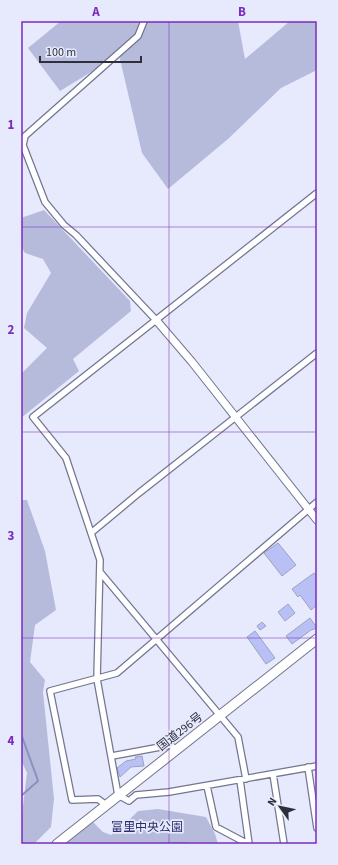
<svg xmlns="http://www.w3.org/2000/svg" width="338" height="865" font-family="'Source Sans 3','Noto Sans JP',sans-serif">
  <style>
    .green { fill: #b6bbdc }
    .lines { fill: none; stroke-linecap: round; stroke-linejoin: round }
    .stream { stroke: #8a90c2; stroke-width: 2 }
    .building { fill: #b9c0f5; stroke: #9ea2be }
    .minor-casing { stroke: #727690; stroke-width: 8 }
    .tertiary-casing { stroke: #727690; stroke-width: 9 }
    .trunk-casing { stroke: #727690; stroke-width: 11 }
    .minor { stroke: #fff; stroke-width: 5.5 }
    .tertiary { stroke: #fff; stroke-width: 7 }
    .trunk { stroke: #fff; stroke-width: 9 }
    .grid { fill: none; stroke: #7b2cbf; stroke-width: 1; stroke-opacity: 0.55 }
    .labels { text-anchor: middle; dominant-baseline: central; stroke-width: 3.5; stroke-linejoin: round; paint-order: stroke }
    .street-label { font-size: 12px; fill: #2e2f3b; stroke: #e7eafc }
    .park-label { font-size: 12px; fill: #2e2e6c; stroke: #e7eafc }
    .neatline { fill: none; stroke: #7b2cbf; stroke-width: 1.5 }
    .grid-label { font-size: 13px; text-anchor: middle; font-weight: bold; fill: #7b2cbf }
  </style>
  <rect width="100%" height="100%" fill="#e7eafc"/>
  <path class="green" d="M 61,21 L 238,21 L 245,59 L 290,21 L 317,21 L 317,70 L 281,88 L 228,139 L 168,189 L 142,153 L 119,55 L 60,91 L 28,48 Z
    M 44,210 L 130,301 L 131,311 L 73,359 L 79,371 L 21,418 L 21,374 L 47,348 L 24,328 L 27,313 L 51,273 L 43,259 L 25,253 L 21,246 L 21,218 Z
    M 21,500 L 27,500 L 45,551 L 56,610 L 35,625 L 30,662 L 45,680 L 43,692 L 54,799 L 51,827 L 34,844 L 21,844 L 21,822 L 27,773 L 21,760 Z
    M 158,809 L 206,817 L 215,834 L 218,844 L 65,844 L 93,822 L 103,832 L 111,835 L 121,828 L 138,811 Z"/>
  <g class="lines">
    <path class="stream" d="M 21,734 L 36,775 L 38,781 L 21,796
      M 165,844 L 184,843 L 187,844"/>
  </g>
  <path class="building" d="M 278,543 L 296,565 L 282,576 L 264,553 Z
    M 314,573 L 317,577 L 317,605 L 311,610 L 300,595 L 298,597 L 292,589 Z
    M 288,604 L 295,613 L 285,621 L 278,612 Z
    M 310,618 L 317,628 L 311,630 L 292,644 L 286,636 Z
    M 262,622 L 266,626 L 260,630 L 257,626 Z
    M 255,631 L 275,658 L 266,664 L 247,637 Z
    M 142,756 L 144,766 L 131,767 L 120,777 L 117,768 L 126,761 L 136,759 L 135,757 Z"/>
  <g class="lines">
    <defs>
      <path id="minor" d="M 21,140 L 45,202 L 64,225 L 76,235 L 156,320
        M 23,145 L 25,136 L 138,36 L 144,21
        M 317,193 L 33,417 L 66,458 L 100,560 L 97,679 L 118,795 L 129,801 L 136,795 L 169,792 L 317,766
        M 91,533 L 139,493 L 317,353
        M 100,572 L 238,737 L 246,779
        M 112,756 L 171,745 L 176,751
        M 308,767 L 317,828
        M 273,774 L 284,844
        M 240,780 L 249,844
        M 207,786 L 216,827 L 248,844
        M 106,805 L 98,799 L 72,800 L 50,691 L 117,673 L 317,502"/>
      <path id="tertiary" d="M 156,320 L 192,362 L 317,520"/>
      <path id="trunk" d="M 57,844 L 317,639"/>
    </defs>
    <use href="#minor" class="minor-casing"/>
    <use href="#tertiary" class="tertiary-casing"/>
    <use href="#trunk" class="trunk-casing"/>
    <use href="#minor" class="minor"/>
    <use href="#tertiary" class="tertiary"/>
    <use href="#trunk" class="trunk"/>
  </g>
  <path class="grid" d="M 169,21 L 169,844M 21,227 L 317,227M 21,432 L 317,432M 21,638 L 317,638"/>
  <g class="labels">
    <g class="street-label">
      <text transform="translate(180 732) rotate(-38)">国道296号</text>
    </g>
    <g class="park-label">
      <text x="147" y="827">富里中央公園</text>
    </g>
  </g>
  <rect width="338" height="865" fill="none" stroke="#e7eafc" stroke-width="44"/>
  <g transform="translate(280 807) rotate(303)" stroke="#e7eafc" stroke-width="3" paint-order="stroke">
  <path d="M0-3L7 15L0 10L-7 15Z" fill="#2e2f3b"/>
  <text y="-6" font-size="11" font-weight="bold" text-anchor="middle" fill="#2e2f3b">N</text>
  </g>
  <path d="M40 56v6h101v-6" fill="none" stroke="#2e2f3b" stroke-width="2"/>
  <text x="46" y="56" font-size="12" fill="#2e2f3b" stroke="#e7eafc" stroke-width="3" paint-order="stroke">100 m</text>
  <rect x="22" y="22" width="294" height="821" class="neatline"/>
  <g class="grid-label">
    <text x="96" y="16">A</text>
    <text x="242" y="16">B</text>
    <text x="11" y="129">1</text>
    <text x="11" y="334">2</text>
    <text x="11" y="540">3</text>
    <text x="11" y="745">4</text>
  </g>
</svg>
